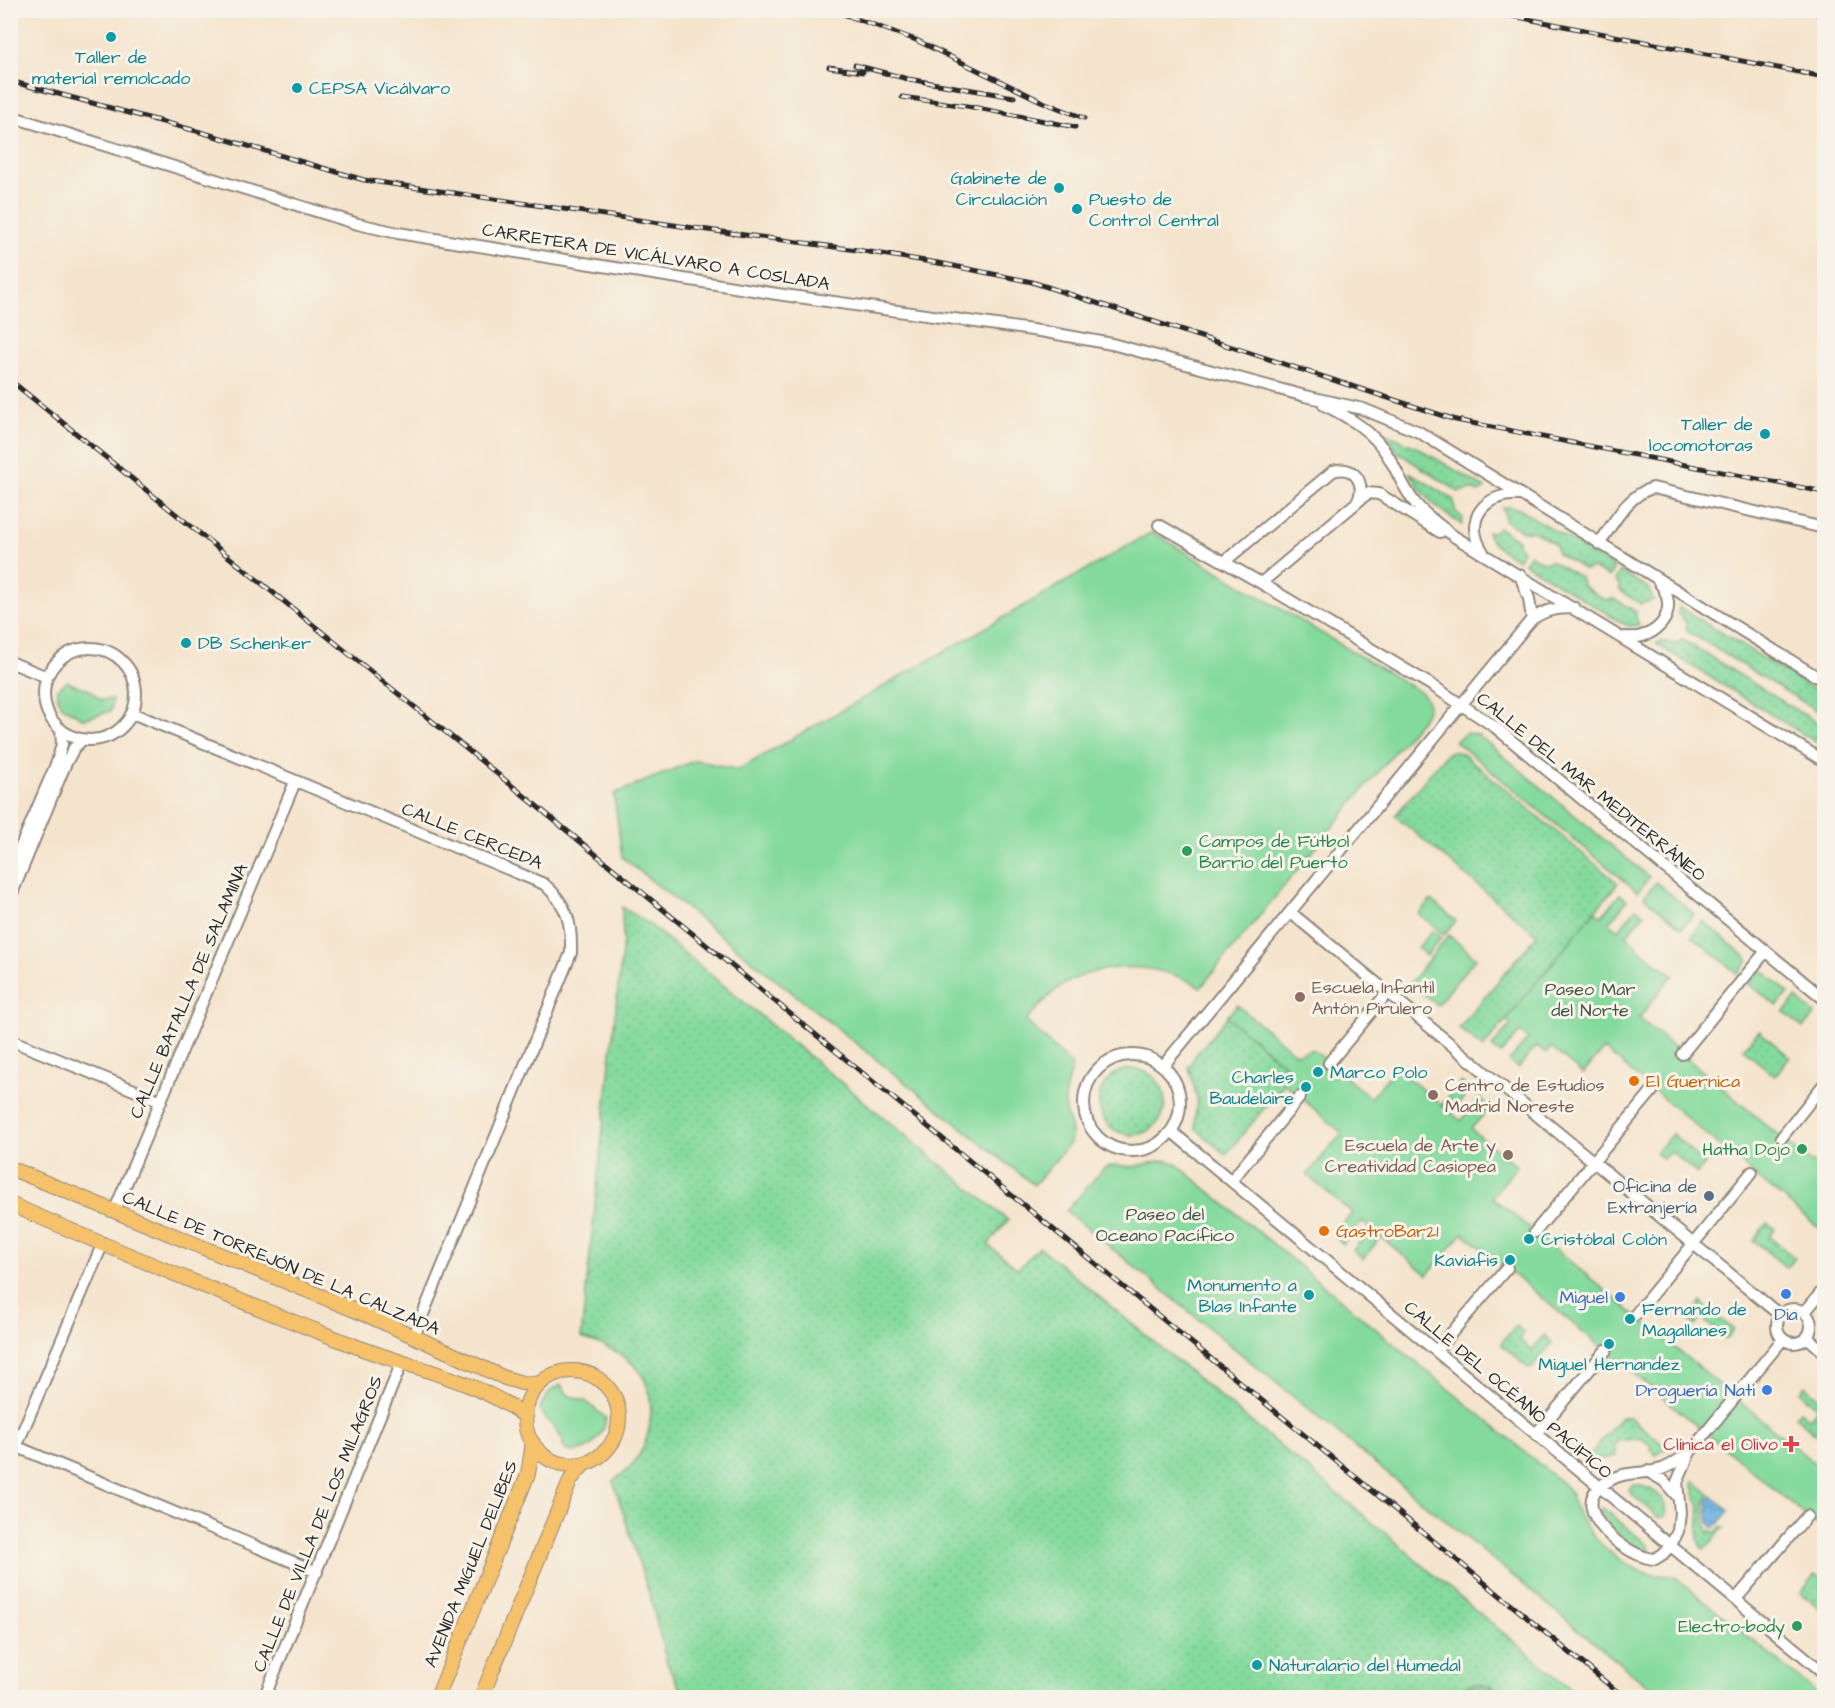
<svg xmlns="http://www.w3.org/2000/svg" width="1835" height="1708" font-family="'Architects Daughter',sans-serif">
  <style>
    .grass { fill: url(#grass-dots); stroke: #588264; stroke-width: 1.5 }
    .forest { fill: url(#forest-firs); stroke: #4b7258; stroke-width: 1.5 }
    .green { fill: #84da9d; stroke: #588264; stroke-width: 1.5 }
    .water { fill: url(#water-waves); stroke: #4a6e86; stroke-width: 1.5 }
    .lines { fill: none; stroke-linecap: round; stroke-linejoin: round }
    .minor-casing { stroke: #90887c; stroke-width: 14 }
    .major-casing { stroke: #90887c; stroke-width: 16 }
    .minor { stroke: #fff; stroke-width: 10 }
    .major { stroke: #f5c16b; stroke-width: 14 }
    .rail-casing { stroke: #2b2b2b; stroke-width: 5 }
    .rail { stroke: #f7f3e8; stroke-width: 3; stroke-dasharray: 9; stroke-linecap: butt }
    .culture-dot { fill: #0f9aa8; stroke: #f7f3e8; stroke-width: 2 }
    .leisure-dot { fill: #2e9e5b; stroke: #f7f3e8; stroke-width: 2 }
    .education-dot { fill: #8d6e63; stroke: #f7f3e8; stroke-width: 2 }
    .food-dot { fill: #e8710a; stroke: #f7f3e8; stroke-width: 2 }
    .service-dot { fill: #5c6f8a; stroke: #f7f3e8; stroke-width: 2 }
    .shop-dot { fill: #3f7fe0; stroke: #f7f3e8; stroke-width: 2 }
    .health-dot { fill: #e0444e; stroke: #f7f3e8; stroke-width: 2 }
    .labels { text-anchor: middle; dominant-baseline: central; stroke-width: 6; stroke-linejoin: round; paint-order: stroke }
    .culture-label { font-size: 18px; fill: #0d838f; stroke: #f7f3e8; text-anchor: start }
    .street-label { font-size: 18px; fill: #2b2b2b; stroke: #f7f3e8 }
    .leisure-label { font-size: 18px; fill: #27864d; stroke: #f7f3e8; text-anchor: end }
    .education-label { font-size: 18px; fill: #785e54; stroke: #f7f3e8; text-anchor: start }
    .park-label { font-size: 18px; fill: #415748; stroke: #f7f3e8 }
    .food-label { font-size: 18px; fill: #c56008; stroke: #f7f3e8; text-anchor: start }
    .service-label { font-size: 18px; fill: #4e5e75; stroke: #f7f3e8; text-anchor: end }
    .shop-label { font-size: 18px; fill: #366cbe; stroke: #f7f3e8; text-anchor: end }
    .health-label { font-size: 18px; fill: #be3a42; stroke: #f7f3e8; text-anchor: end }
  </style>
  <defs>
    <pattern id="grass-dots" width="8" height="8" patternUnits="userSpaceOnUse" patternTransform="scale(1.5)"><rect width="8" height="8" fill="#84da9d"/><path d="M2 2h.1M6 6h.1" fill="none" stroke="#72bb87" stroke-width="1.8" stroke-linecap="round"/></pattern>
    <pattern id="forest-firs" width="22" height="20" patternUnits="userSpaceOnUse" patternTransform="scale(1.5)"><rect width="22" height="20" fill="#6bba84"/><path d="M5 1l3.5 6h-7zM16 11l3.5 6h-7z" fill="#58976c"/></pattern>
    <pattern id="water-waves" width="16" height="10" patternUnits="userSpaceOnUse" patternTransform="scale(1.5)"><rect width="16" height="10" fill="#6ab1e1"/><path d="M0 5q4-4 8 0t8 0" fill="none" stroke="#5790b7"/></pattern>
  </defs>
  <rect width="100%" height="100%" fill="#f7f3e8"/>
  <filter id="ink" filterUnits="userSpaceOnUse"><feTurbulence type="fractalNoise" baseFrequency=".0167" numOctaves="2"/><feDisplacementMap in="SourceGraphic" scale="12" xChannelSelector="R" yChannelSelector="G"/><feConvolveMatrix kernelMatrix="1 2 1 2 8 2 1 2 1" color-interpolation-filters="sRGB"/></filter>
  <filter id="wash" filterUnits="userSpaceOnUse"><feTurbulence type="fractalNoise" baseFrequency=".008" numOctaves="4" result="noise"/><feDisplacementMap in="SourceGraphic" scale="24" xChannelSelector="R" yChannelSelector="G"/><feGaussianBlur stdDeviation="1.35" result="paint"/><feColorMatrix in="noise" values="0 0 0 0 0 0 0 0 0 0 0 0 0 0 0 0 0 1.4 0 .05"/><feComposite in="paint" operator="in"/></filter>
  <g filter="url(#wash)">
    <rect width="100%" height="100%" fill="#f5e4cd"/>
    <path class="grass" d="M 1385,433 L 1420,449 L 1485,488 L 1479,492 L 1470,489 L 1459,492 L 1397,452 Z
      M 1409,472 L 1454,500 L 1455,511 L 1463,518 L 1462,525 C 1437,509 1424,498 1409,472 Z
      M 1502,507 L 1511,507 L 1519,509 L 1614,567 L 1609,577 L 1593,568 L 1585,570 L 1557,553 L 1555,544 L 1533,531 L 1523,531 L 1504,520 L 1505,515 Z
      M 1499,528 L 1518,540 L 1518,545 L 1523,550 L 1517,560 C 1506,552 1491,546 1487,532 L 1493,532 Z
      M 1530,554 L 1542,562 L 1552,561 L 1580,577 L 1583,586 L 1605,600 L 1615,599 L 1636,612 L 1636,617 L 1639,625 L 1629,626 L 1622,623 L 1524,563 Z
      M 1620,571 L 1648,588 L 1654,600 L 1641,604 L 1620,591 L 1619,584 L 1615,580 Z
      M 1679,607 L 1824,695 L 1824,715 L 1687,631 L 1686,622 L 1678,614 Z
      M 1683,640 L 1824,727 L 1824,747 L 1656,644 L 1662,641 L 1674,644 Z
      M 1452,751 L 1463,754 L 1618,883 L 1483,1048 L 1459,1028 L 1537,935 L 1395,816 L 1446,754 Z
      M 622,907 L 649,924 L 1008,1220 L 988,1245 L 1018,1269 L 1039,1247 L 1390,1537 L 1468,1604 L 1581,1697 L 684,1697 L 667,1663 L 651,1600 L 613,1481 C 619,1476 626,1472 631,1466 C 654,1441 659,1391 635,1366 C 621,1352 599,1343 581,1338 L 623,940 Z
      M 1227,1017 L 1286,1066 L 1284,1084 L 1226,1155 L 1196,1129 L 1195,1119 L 1197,1098 L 1189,1067 L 1195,1056 Z
      M 1759,1031 L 1790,1057 L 1775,1076 L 1743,1049 Z
      M1099 1102a33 33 0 1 1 66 0a33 33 0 1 1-66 0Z
      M 1672,1134 L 1705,1164 L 1697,1174 L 1671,1151 L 1663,1159 L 1656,1153 Z
      M 1767,1223 L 1775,1229 L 1769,1237 L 1795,1258 L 1787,1268 L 1753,1240 Z
      M 1701,1302 L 1734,1330 L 1727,1339 L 1701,1318 L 1695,1326 L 1687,1319 Z
      M 1516,1326 L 1524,1333 L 1520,1340 L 1532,1350 L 1545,1335 L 1552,1343 L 1532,1368 L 1529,1369 L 1502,1345 L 1502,1342 Z
      M 1805,1385 L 1824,1402 L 1824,1428 L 1818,1436 L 1795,1417 L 1800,1411 L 1809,1419 L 1818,1408 L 1800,1392 Z
      M 1621,1417 L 1629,1417 L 1668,1448 L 1656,1455 L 1650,1449 L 1651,1446 L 1641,1438 L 1618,1441 L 1614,1446 L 1616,1456 C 1606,1460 1599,1462 1589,1456 Z
      M 1693,1480 L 1710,1494 L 1704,1502 L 1706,1526 L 1708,1528 L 1707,1531 L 1709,1533 L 1711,1530 L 1715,1533 L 1721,1526 L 1724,1528 L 1704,1550 C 1692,1539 1702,1523 1699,1508 C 1698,1499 1692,1490 1693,1480 Z
      M 1632,1485 C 1650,1485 1669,1497 1666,1516 L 1659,1518 L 1631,1494 L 1629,1490 Z
      M 1601,1508 L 1604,1509 L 1648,1545 L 1650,1551 L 1646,1551 C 1628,1542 1608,1528 1599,1511 Z
      M 1816,1574 L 1824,1581 L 1820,1588 L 1824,1592 L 1824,1612 L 1801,1593 Z"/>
    <path class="forest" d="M 1473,1684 L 1490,1685 L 1505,1697 L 1437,1697 Z"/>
    <path class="green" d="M 1152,532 L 1422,693 C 1430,700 1429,707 1424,716 L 1201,987 C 1158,963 1106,960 1063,985 C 1049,993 1037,1010 1026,1021 L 1072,1065 C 1069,1077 1064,1091 1065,1104 C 1066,1117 1074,1131 1070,1143 L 1034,1185 L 622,857 L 614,794 L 696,760 L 738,770 Z
      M 68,681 L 72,684 L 90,690 L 98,698 L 102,700 L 112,699 L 111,711 L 84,719 L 63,707 L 58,699 L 57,689 Z
      M 1466,733 L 1478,735 L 1649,877 L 1638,892 L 1455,741 Z
      M 1656,882 L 1694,914 L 1682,928 L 1644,897 Z
      M 1620,894 L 1627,900 L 1609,923 L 1619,930 L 1636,908 L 1644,914 L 1626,936 L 1636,945 L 1636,947 L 1674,976 L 1669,979 L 1639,1018 L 1797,1151 L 1824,1171 L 1824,1235 L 1824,1232 L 1788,1203 L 1788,1201 L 1781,1195 L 1780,1196 L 1604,1049 L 1583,1074 L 1551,1048 L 1546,1053 L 1537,1046 L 1518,1068 L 1509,1061 L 1528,1039 L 1520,1032 L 1501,1054 L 1492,1047 L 1511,1024 L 1506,1020 L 1595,911 L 1602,916 Z
      M 1431,900 L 1456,921 L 1444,935 L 1419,914 Z
      M 1703,921 L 1747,958 L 1748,961 L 1738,974 L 1692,936 Z
      M 1432,931 L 1441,938 L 1426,956 L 1418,948 Z
      M 1449,935 L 1476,958 L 1437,1005 L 1410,983 Z
      M 1759,971 L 1763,971 L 1789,993 L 1777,1006 L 1749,984 Z
      M 1796,998 L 1815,1014 L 1803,1028 L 1784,1012 Z
      M 1237,1005 L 1296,1054 L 1313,1049 L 1370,1098 L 1396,1068 L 1461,1121 L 1480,1098 L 1490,1107 L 1471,1129 L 1517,1166 L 1492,1197 L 1824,1471 L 1824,1530 L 1463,1233 L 1427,1275 L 1381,1237 L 1363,1259 L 1353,1250 L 1371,1229 L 1362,1221 L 1343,1244 L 1333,1235 L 1352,1213 L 1307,1175 L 1342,1133 L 1284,1083 L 1286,1066 L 1227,1017 Z
      M 1461,1082 L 1470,1090 L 1452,1112 L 1442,1104 Z
      M 1165,1160 L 1175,1163 L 1561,1482 C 1576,1496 1570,1500 1578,1514 C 1592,1540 1621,1566 1650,1574 C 1658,1576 1666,1575 1674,1576 L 1822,1697 L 1661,1697 L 1066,1211 L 1104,1168 L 1116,1165 L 1132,1167 Z
      M 561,1385 L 568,1395 L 585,1401 L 606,1418 C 605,1437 584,1459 564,1449 L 562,1438 L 539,1409 L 550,1391 Z"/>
    <path class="water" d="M 1712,1496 L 1729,1511 L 1714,1528 L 1709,1523 L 1707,1502 Z"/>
  </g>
  <g filter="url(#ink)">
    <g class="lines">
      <defs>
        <path id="minor" d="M 10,116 L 358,224 L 398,233 L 777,294 L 1046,332 L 1112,344 L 1305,396 L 1363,409 L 1419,432 L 1824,681
          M 1324,405 C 1349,417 1374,432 1388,456 C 1398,472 1404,490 1416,504 C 1427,517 1442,527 1455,537 L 1824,761
          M 1159,525 L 1261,583 L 1433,686 L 1495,727 L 1824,999
          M 1599,544 C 1613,524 1628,494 1653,488 L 1824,528
          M 1483,552 C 1462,520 1485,492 1520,495
          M 1224,562 L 1333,471 C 1354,464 1366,483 1358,501
          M 1520,575 L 1529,599 L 1532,619
          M 1261,583 L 1368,493 L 1379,494 L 1440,532
          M 1625,637 C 1658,641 1682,610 1659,582
          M44 694a46 46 0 1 1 92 0a46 46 0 1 1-92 0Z
          M 10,662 L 47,677
          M 132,713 L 544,884 C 567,904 572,922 571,953 L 414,1336
          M 10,872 L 57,762 L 62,744 L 61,730
          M 10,898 L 65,765 L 74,748 L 82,740
          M 1290,912 L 1781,1316
          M 10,1040 L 161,1101
          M 1682,1054 L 1766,951
          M1084 1103a48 48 0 1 1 96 0a48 48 0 1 1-96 0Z
          M 1329,1063 L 1388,992
          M 1163,1066 L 1532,619 C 1547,609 1557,608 1575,608
          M 1171,1131 L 1824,1673
          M 1782,1137 L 1824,1084
          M 1231,1181 L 1300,1097
          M 114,1212 L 295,782
          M 1535,1232 L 1653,1090
          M1777 1326a17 17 0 1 1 34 0a17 17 0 1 1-34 0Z
          M 1804,1313 L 1824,1289
          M 1635,1315 L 1752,1172
          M 1807,1337 L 1824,1352
          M 1436,1351 L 1507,1268
          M 1536,1434 L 1606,1350
          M 10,1444 L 317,1572
          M 1690,1452 C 1681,1458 1673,1465 1662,1469 C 1640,1476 1624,1468 1601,1486 C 1568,1510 1629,1559 1655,1559 L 1663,1554 L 1671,1545 L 1678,1531 L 1680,1512 L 1677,1482 L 1690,1452 L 1783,1339
          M 10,1461 L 103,1243
          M 1647,1471 L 1664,1481 L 1677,1496
          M 1736,1599 L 1807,1516
          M 264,1698 L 402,1362"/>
        <path id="major" d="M 1821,10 L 1824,11
          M 10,1168 L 369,1316 L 505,1378 L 522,1383 L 540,1384
          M 10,1204 C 124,1254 239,1301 355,1346 C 411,1368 476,1379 526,1417
          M525 1418a47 47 0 1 1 94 0a47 47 0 1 1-94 0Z
          M 437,1698 L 528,1474 L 533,1443
          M 481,1698 L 566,1491 L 571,1479 L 585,1463"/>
      </defs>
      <use href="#minor" class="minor-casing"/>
      <use href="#major" class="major-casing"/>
      <use href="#minor" class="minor"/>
      <use href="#major" class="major"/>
      <defs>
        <path id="rail" d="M 832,10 L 916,40 L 1043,102 L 1084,118
          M 903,10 C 947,18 992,15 1035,10
          M 1482,10 L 1824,77
          M 855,65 L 908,79 L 1014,97
          M 829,67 L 863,72
          M 10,81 L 204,133 L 364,180 L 708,230 L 857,250 L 944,264 L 1032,282 L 1456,420 L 1824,492
          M 902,97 L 967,106 L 1075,127
          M 10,380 L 516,789 L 1625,1698"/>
      </defs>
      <use href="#rail" class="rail-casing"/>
      <use href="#rail" class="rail"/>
    </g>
  </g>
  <g class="culture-dot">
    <circle cx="111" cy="37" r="6"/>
    <circle cx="297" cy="88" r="6"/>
    <circle cx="1059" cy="188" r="6"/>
    <circle cx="1077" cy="209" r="6"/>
    <circle cx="1765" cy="434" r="6"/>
    <circle cx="186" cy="643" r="6"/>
    <circle cx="1318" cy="1072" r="6"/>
    <circle cx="1306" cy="1087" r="6"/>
    <circle cx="1529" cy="1239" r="6"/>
    <circle cx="1510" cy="1260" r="6"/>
    <circle cx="1309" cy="1295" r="6"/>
    <circle cx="1630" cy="1319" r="6"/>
    <circle cx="1609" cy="1344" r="6"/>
    <circle cx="1257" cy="1665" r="6"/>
  </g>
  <g class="leisure-dot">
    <circle cx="1187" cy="851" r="6"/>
    <circle cx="1802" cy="1149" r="6"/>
    <circle cx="1797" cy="1626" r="6"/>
  </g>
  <g class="education-dot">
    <circle cx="1300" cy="997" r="6"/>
    <circle cx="1433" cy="1095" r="6"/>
    <circle cx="1508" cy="1155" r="6"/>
  </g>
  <g class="food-dot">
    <circle cx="1634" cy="1081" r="6"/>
    <circle cx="1324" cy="1231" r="6"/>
  </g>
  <circle class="service-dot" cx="1709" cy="1196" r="6"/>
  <g class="shop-dot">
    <circle cx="1786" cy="1294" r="6"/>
    <circle cx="1620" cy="1297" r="6"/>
    <circle cx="1767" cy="1390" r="6"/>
  </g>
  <path class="health-dot" d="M1788 1435h6v6h6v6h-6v6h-6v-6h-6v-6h6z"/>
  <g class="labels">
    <g class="culture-label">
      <text x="111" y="57" text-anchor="middle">Taller de<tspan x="111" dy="21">material remolcado</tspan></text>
      <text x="309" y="88">CEPSA Vicálvaro</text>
      <text x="1047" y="178" text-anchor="end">Gabinete de<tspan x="1047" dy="21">Circulación</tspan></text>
      <text x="1089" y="199">Puesto de<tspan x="1089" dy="21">Control Central</tspan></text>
      <text x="1753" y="424" text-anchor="end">Taller de<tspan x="1753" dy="21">locomotoras</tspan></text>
      <text x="198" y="643">DB Schenker</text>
      <text x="1330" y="1072">Marco Polo</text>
      <text x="1294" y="1077" text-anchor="end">Charles<tspan x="1294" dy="21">Baudelaire</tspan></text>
      <text x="1541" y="1239">Cristóbal Colón</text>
      <text x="1498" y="1260" text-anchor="end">Kaviafis</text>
      <text x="1297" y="1285" text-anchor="end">Monumento a<tspan x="1297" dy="21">Blas Infante</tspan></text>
      <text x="1642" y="1309">Fernando de<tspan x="1642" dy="21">Magallanes</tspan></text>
      <text x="1609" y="1364" text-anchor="middle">Miguel Hernandez</text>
      <text x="1269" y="1665">Naturalario del Humedal</text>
    </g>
    <g class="street-label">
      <text transform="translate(656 257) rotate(9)">CARRETERA DE VICÁLVARO A COSLADA</text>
      <text transform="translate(1591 787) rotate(39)">CALLE DEL MAR MEDITERRÁNEO</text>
      <text transform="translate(472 836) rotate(22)">CALLE CERCEDA</text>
      <text transform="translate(189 991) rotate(-67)">CALLE BATALLA DE SALAMINA</text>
      <text transform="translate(281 1263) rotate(23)">CALLE DE TORREJÓN DE LA CALZADA</text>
      <text transform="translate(1508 1390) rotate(40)">CALLE DEL OCÉANO PACÍFICO</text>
      <text transform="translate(318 1524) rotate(-68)">CALLE DE VILLA DE LOS MILAGROS</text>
      <text transform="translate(471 1564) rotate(-68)">AVENIDA MIGUEL DELIBES</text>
    </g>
    <g class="leisure-label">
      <text x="1199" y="841" text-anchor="start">Campos de Fútbol<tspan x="1199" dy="21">Barrio del Puerto</tspan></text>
      <text x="1790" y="1149">Hatha Dojo</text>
      <text x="1785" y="1626">Electro-body</text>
    </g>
    <g class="education-label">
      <text x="1312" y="987">Escuela Infantil<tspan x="1312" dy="21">Antón Pirulero</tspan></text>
      <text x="1445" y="1085">Centro de Estudios<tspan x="1445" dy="21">Madrid Noreste</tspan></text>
      <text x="1496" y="1145" text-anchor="end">Escuela de Arte y<tspan x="1496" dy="21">Creatividad Casiopea</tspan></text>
    </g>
    <g class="park-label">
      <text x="1590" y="989">Paseo Mar<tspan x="1590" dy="21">del Norte</tspan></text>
      <text x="1165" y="1214">Paseo del<tspan x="1165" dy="21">Oceano Pacífico</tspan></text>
    </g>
    <g class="food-label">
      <text x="1646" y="1081">El Guernica</text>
      <text x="1336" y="1231">GastroBar21</text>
    </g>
    <g class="service-label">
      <text x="1697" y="1186">Oficina de<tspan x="1697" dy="21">Extranjería</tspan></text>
    </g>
    <g class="shop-label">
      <text x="1608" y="1297">Miguel</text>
      <text x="1786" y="1314" text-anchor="middle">Dia</text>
      <text x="1755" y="1390">Droguería Nati</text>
    </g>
    <g class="health-label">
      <text x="1778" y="1444">Clínica el Olivo</text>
    </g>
  </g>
  <rect width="1835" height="1708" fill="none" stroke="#f7f3e8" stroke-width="36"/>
</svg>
